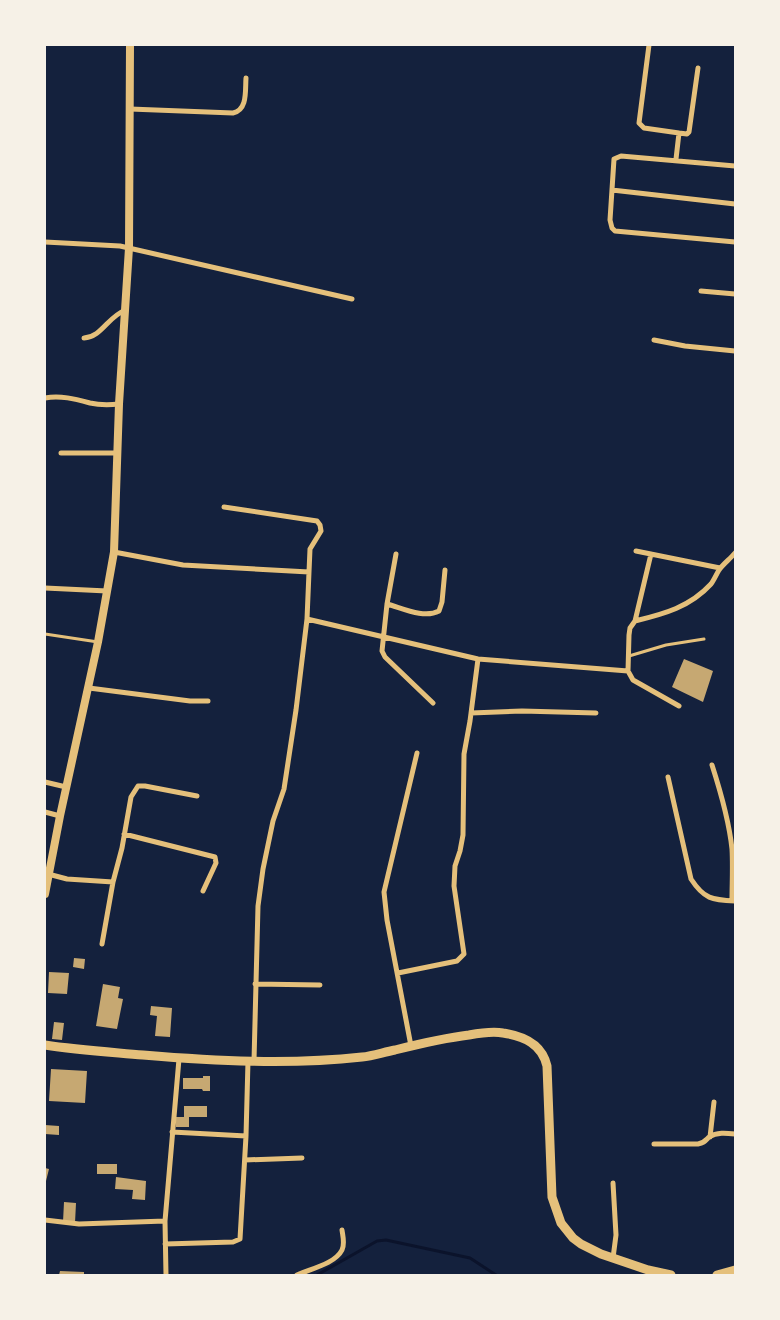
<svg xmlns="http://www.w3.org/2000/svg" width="780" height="1320" font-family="Lato,sans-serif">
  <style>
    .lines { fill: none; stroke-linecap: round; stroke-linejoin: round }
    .stream { stroke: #0b132b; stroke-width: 3 }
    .building { fill: #c6a872 }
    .service { stroke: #e5c07b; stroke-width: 3 }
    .minor { stroke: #e5c07b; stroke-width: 5 }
    .tertiary { stroke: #e5c07b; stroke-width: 8 }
    .secondary { stroke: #e5c07b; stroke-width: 9 }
  </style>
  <rect width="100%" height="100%" fill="#14213d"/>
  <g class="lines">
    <path class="stream" d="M 317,1275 L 377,1241 L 386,1240 L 470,1258 L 496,1275"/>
  </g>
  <path class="building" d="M 684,659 L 713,671 L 703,702 L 672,687 Z
    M 74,958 L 85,959 L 84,969 L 73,967 Z
    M 49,972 L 69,973 L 67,994 L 48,993 Z
    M 103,984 L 120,987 L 118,998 L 123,999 L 117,1029 L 96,1026 Z
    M 151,1006 L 172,1008 L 170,1037 L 155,1036 L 157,1016 L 150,1015 Z
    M 54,1022 L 64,1023 L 62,1040 L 52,1039 Z
    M 51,1069 L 87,1071 L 85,1103 L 49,1101 Z
    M 203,1076 L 210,1076 L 210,1091 L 203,1091 L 202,1089 L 183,1089 L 183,1078 L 203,1078 Z
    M 184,1106 L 207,1106 L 207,1117 L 189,1117 L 189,1127 L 176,1127 L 176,1117 L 184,1117 Z
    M 45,1125 L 59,1126 L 59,1135 L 45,1134 Z
    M 97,1164 L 117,1164 L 117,1174 L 97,1174 Z
    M 45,1168 L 49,1169 L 46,1181 L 45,1181 Z
    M 116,1177 L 146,1181 L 145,1200 L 132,1199 L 133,1190 L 115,1189 Z
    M 64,1202 L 76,1203 L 75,1223 L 63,1222 Z
    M 60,1271 L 84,1272 L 84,1275 L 59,1275 Z"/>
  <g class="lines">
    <path class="service" d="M 45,634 L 98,642
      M 629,656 L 666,645 L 704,639"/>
    <path class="minor" d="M 649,45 L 639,123 L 644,128 L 679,133
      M 130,109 L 233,113 C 248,110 245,90 246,78
      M 676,159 L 679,133 L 687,134 L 689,132 L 698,68
      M 735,166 L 621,156 L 614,159 L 610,220 L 612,228 L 615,231 L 735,242
      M 612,190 L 735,204
      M 45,242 L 120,246 L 352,299
      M 701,291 L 735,294
      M 84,338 C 102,337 108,316 126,310
      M 654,340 L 685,346 L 735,351
      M 45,398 C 60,395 75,399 90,403 C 99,405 109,405 119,404
      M 61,453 L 118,453
      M 224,507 L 317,521 L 320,525 L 321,531 L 310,549 L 309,572
      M 636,551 L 720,568
      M 114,552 L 183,565 L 309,572 L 307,619 L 296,710 L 284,789 L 273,821 L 263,869 L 258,906 L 254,1061
      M 396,554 L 387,604 L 382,651 L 385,657 L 433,703
      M 45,588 L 107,591
      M 387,604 C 402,608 424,619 439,611 L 442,602 L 445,570
      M 307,619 L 478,659 L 628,671 L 633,680 L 679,706
      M 635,621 C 664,614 690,607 711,584 C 714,580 716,575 719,570 C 723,564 730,559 735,553
      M 628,671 L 629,635 L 630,628 L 635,621 L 651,554
      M 89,688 L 190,701 L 208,701
      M 471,713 L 522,711 L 596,713
      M 712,765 C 721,793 729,820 732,849 C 733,866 732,884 732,900
      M 668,777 L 691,879 C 704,899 712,900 735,901
      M 45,782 L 66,787
      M 45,812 L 60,816
      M 124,834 L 215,857 L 216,863 L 203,891
      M 48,874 L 67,879 L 113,882 L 122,848 L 131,797 L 138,786 L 145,786 L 197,796
      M 102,944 L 113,882
      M 398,973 L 457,961 L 464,954 L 454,886 L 455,866 L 460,851 L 463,835 L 464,754 L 470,721 L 478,659
      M 255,984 L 320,985
      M 411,1046 L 387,920 L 384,892 L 417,753
      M 172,1132 L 246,1136
      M 710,1137 L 714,1102
      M 654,1144 L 698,1144 C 704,1143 705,1141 709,1137 C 717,1132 726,1133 735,1134
      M 245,1160 L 302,1158
      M 45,1220 L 79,1224 L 165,1221
      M 165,1244 L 233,1242 L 240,1239 L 246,1136 L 248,1061
      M 613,1258 L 616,1235 L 613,1183
      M 166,1275 L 165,1221 L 179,1059
      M 297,1275 C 310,1269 335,1264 342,1250 C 345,1244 343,1237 342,1230"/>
    <path class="tertiary" d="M 45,894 L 60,816 L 98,642 L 114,552 L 119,404 L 129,248 L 130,45"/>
    <path class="secondary" d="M 45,1045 C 77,1050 110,1052 143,1055 C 215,1061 289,1065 362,1057 C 373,1056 384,1052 395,1050 C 419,1044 444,1038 469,1035 C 480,1033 492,1031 503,1033 C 524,1036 542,1044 547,1066 L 552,1197 L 561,1223 L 573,1238 L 581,1244 L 601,1254 L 648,1270 L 671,1275
      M 717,1275 L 735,1270"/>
  </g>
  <rect width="780" height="1320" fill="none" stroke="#f6f1e7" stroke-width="92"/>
</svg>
